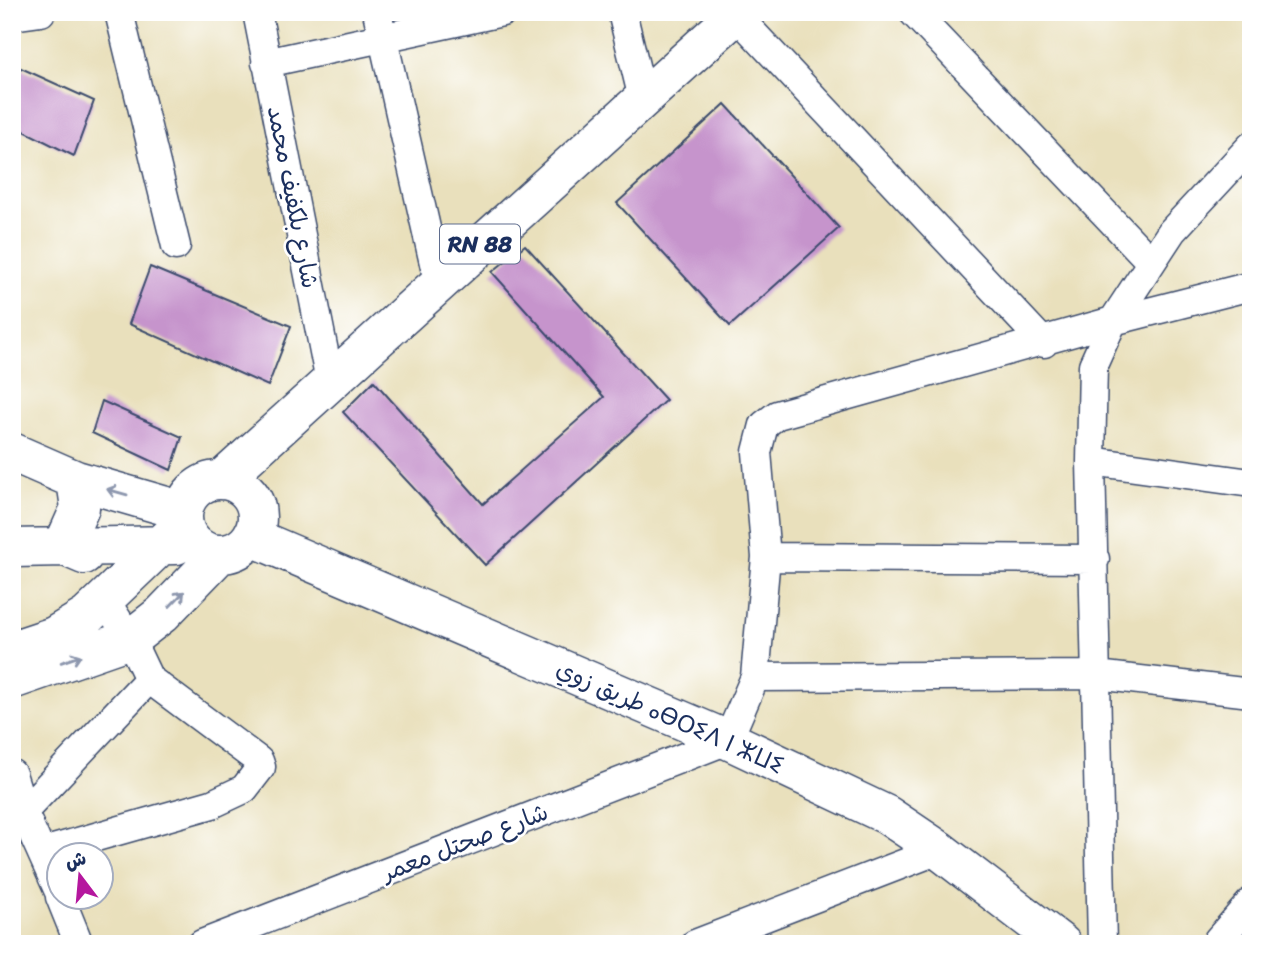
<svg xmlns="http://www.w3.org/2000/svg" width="1263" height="956" font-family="Sriracha,'Playpen Sans Arabic','Noto Sans Tifinagh',sans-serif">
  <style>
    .building { fill: #c694cc }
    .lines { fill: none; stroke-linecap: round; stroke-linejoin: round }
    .street-casing { stroke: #3a4a6c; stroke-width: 31 }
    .primary-casing { stroke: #3a4a6c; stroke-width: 41 }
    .street { stroke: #fff; stroke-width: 28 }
    .primary { stroke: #fff; stroke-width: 38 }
    .oneway { stroke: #8d97ae }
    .labels { text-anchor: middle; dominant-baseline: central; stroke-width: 5; stroke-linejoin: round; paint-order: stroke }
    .shield { fill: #fff; stroke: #5f6d8e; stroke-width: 2 }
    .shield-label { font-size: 23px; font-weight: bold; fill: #1b2f5e }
    .street-label { font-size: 24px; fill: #1b2f5e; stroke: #fff }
  </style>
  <rect width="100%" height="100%" fill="#fff"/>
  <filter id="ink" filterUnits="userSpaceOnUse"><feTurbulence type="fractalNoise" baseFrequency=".0143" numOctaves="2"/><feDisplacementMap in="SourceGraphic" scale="14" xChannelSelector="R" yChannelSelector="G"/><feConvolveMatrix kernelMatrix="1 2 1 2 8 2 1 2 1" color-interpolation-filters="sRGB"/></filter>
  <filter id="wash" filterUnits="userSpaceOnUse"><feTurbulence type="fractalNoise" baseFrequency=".00686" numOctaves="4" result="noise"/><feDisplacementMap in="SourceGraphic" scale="28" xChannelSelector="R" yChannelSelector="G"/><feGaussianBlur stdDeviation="1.57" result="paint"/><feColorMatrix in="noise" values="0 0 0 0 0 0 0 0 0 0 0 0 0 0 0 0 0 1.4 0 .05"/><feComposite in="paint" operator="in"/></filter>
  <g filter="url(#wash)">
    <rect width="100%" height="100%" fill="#e9e0bc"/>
    <g id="blocks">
      <path class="building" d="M 12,64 L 94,101 L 74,156 L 12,125 Z
        M 725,104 L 839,228 L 730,326 L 617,203 Z
        M 525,245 L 666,400 L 485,565 L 343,412 L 374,381 L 483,504 L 604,397 L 492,272 Z
        M 150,267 L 291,326 L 268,386 L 129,324 Z
        M 102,401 L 182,437 L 171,470 L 92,433 Z"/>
    </g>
  </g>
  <g filter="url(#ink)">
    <use href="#blocks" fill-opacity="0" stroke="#3a4a6c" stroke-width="2"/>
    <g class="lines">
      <defs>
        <path id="street" d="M 119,12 L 176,246
          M 257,12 L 330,382
          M 377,12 L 438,281
          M 622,12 L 643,99
          M 913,12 L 1151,262
          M 736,15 L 1044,343
          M 12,16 L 41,12
          M 266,63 L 502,12
          M 1091,461 L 1251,483
          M 766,557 L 1095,559
          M 755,677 L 1097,675 L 1251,693
          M 12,774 L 26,818 L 60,894
          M 25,810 L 149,679
          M 43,852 L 212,804 L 244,789 L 261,767 L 259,761 L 149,679 L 130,639 L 105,600
          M 60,897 L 79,944
          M 1218,940 L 1251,902
          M 202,944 L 728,740 L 755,677 L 766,557 L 757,452 L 764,425 L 777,415 L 1113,321 L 1251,286
          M 695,944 L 939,850
          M 1102,944 L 1091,461 L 1093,365 L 1113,321 L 1172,231 L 1251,146"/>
        <path id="primary" d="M 12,452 L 76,480 L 183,511
          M 223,479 L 739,12
          M183 517a37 37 0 1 1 74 0a37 37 0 1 1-74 0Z
          M 76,480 L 80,508 L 63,546 L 84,555
          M 252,537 L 728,740 L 887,815 L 939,850 L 1062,944
          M 12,548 L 176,545
          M 12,650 L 54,636 L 87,616 L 183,524
          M 12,680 L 130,639 L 162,614 L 219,555"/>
      </defs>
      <use href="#street" class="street-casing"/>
      <use href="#primary" class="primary-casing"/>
      <use href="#street" class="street"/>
      <use href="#primary" class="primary"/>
    </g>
    <defs><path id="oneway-shaft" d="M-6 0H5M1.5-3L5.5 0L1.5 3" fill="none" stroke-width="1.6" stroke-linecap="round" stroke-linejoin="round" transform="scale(1.75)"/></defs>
    <g class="oneway">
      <use href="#oneway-shaft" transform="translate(117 492) rotate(-164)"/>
      <use href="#oneway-shaft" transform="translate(177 599) rotate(-46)"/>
      <use href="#oneway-shaft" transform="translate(71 659) rotate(-19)"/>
    </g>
  </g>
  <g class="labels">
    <rect class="shield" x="440" y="224.5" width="80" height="39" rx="5"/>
    <g class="shield-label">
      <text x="480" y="244">RN 88</text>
    </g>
    <g class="street-label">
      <text transform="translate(293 197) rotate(79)">شارع بلكفيف محمد</text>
      <text transform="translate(670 717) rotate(24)">طريق زوي ⴰⴱⵔⵉⴷ ⵏ ⵣⵡⵉ</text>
      <text transform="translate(465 842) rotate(-21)">شارع صحتل معمر</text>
    </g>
  </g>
  <rect width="1263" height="956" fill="none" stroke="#fff" stroke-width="42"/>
  <g transform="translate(80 876) rotate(344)"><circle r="33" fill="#ffffff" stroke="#a4acbf" stroke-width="2"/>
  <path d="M0-5L12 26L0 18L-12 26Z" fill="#b5179e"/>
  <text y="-10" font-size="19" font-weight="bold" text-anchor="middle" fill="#1b2f5e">ش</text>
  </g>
</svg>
